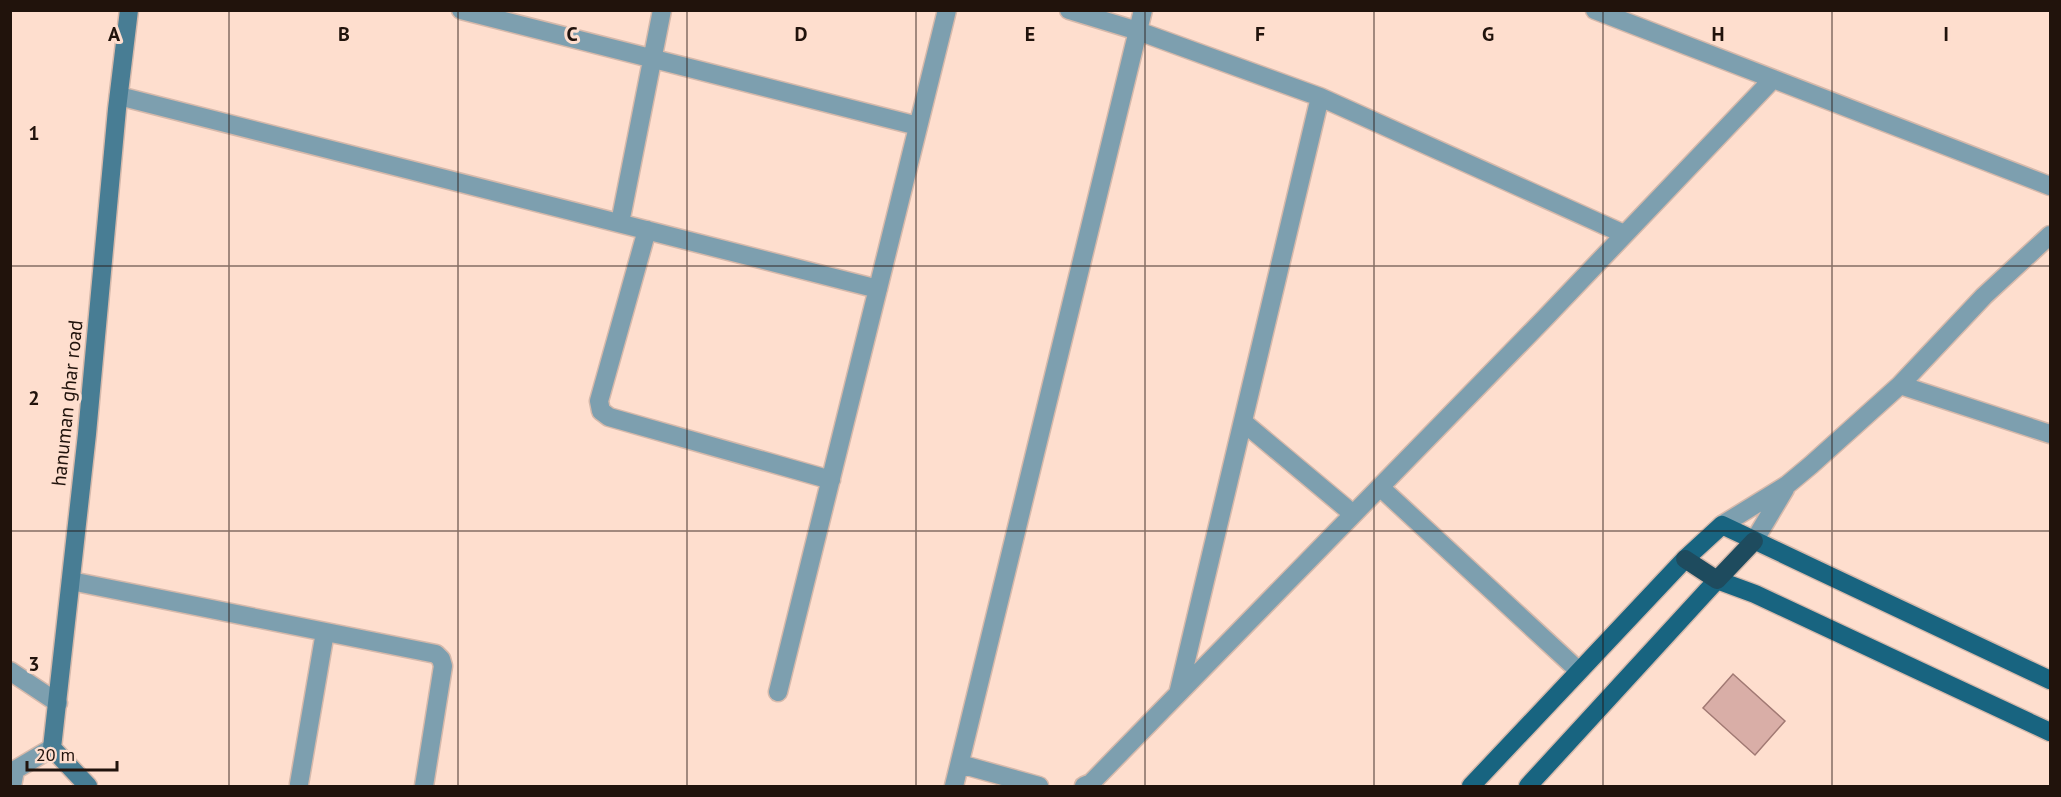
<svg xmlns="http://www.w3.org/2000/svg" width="2061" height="797" font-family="'PT Sans',sans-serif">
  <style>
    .building { fill: #d9aea7; stroke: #a17973; stroke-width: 1.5 }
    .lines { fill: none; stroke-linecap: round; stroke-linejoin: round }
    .street-casing { stroke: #d6b9ab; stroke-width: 21 }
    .secondary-casing { stroke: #d6b9ab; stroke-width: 21 }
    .primary-casing { stroke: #d6b9ab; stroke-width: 21 }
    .highway-casing { stroke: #d6b9ab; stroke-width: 21 }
    .street { stroke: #7d9faf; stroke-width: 18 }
    .secondary { stroke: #487d94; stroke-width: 18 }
    .primary { stroke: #186480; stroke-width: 18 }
    .highway { stroke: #1e4b5e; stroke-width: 18 }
    .grid { fill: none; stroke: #21130c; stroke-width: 1.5; stroke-opacity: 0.55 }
    .labels { text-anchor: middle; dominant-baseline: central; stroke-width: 6; stroke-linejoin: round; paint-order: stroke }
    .street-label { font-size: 20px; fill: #21130c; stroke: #fedece }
    .grid-label { font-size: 20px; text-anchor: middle; font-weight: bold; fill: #21130c; stroke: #fedece; stroke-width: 6; stroke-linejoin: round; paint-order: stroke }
  </style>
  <rect width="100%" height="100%" fill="#fedece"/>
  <path class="building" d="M 1733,674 L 1785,721 L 1755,755 L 1703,708 Z"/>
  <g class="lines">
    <defs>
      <path id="street" d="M 461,10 L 918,126
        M 1069,10 L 1138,31 L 1320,97 L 1624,234
        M 1595,10 L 2050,186
        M 119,96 L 878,289
        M 620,223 L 662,10
        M 647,230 L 599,401 L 601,411 L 609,417 L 831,480
        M 1900,385 L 2050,434
        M 1243,422 L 1353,514
        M 1380,487 L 1579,671
        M 1722,525 L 1787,485 L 1811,465 L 1900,385 L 1984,296 L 2050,235
        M 1754,541 L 1785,489
        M 71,581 L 436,654 L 441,659 L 443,666 L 424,786
        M 10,671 L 58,703
        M 778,692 L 947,10
        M 1178,694 L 1320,97
        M 960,764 L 1039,786
        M 299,784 L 325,632
        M 12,786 L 15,770 L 52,748
        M 954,786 L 1143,10
        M 1084,786 L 1091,783 L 1545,318 L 1773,79"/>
      <path id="secondary" d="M 88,786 L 52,748 L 87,434 L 117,109 L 129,10"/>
      <path id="primary" d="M 1471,786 L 1685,559 L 1722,525 L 2050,680
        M 1528,786 L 1717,580 L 1755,594 L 2050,732"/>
      <path id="highway" d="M 1685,559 L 1717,580 L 1754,541"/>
    </defs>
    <use href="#street" class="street-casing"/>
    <use href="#secondary" class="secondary-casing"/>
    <use href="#primary" class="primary-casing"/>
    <use href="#highway" class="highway-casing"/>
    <use href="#street" class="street"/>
    <use href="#secondary" class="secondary"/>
    <use href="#primary" class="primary"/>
    <use href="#highway" class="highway"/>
  </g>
  <path class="grid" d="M 229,10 L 229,786M 458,10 L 458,786M 687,10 L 687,786M 916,10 L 916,786M 1145,10 L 1145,786M 1374,10 L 1374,786M 1603,10 L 1603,786M 1832,10 L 1832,786M 10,266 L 2050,266M 10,531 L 2050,531"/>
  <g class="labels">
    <g class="street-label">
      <text transform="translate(67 403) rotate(-84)">hanuman ghar road</text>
    </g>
  </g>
  <g class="grid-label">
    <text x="114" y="41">A</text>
    <text x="344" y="41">B</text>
    <text x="572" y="41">C</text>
    <text x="801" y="41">D</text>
    <text x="1030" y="41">E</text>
    <text x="1260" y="41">F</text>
    <text x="1488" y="41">G</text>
    <text x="1718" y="41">H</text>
    <text x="1946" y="41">I</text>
    <text x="34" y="140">1</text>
    <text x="34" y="405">2</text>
    <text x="34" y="671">3</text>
  </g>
  <rect width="2061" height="797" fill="none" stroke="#21130c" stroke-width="24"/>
  <path d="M27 761v9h90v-9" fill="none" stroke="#21130c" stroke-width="3"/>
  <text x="36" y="761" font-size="18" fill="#21130c" stroke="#fedece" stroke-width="4.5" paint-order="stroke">20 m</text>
</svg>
